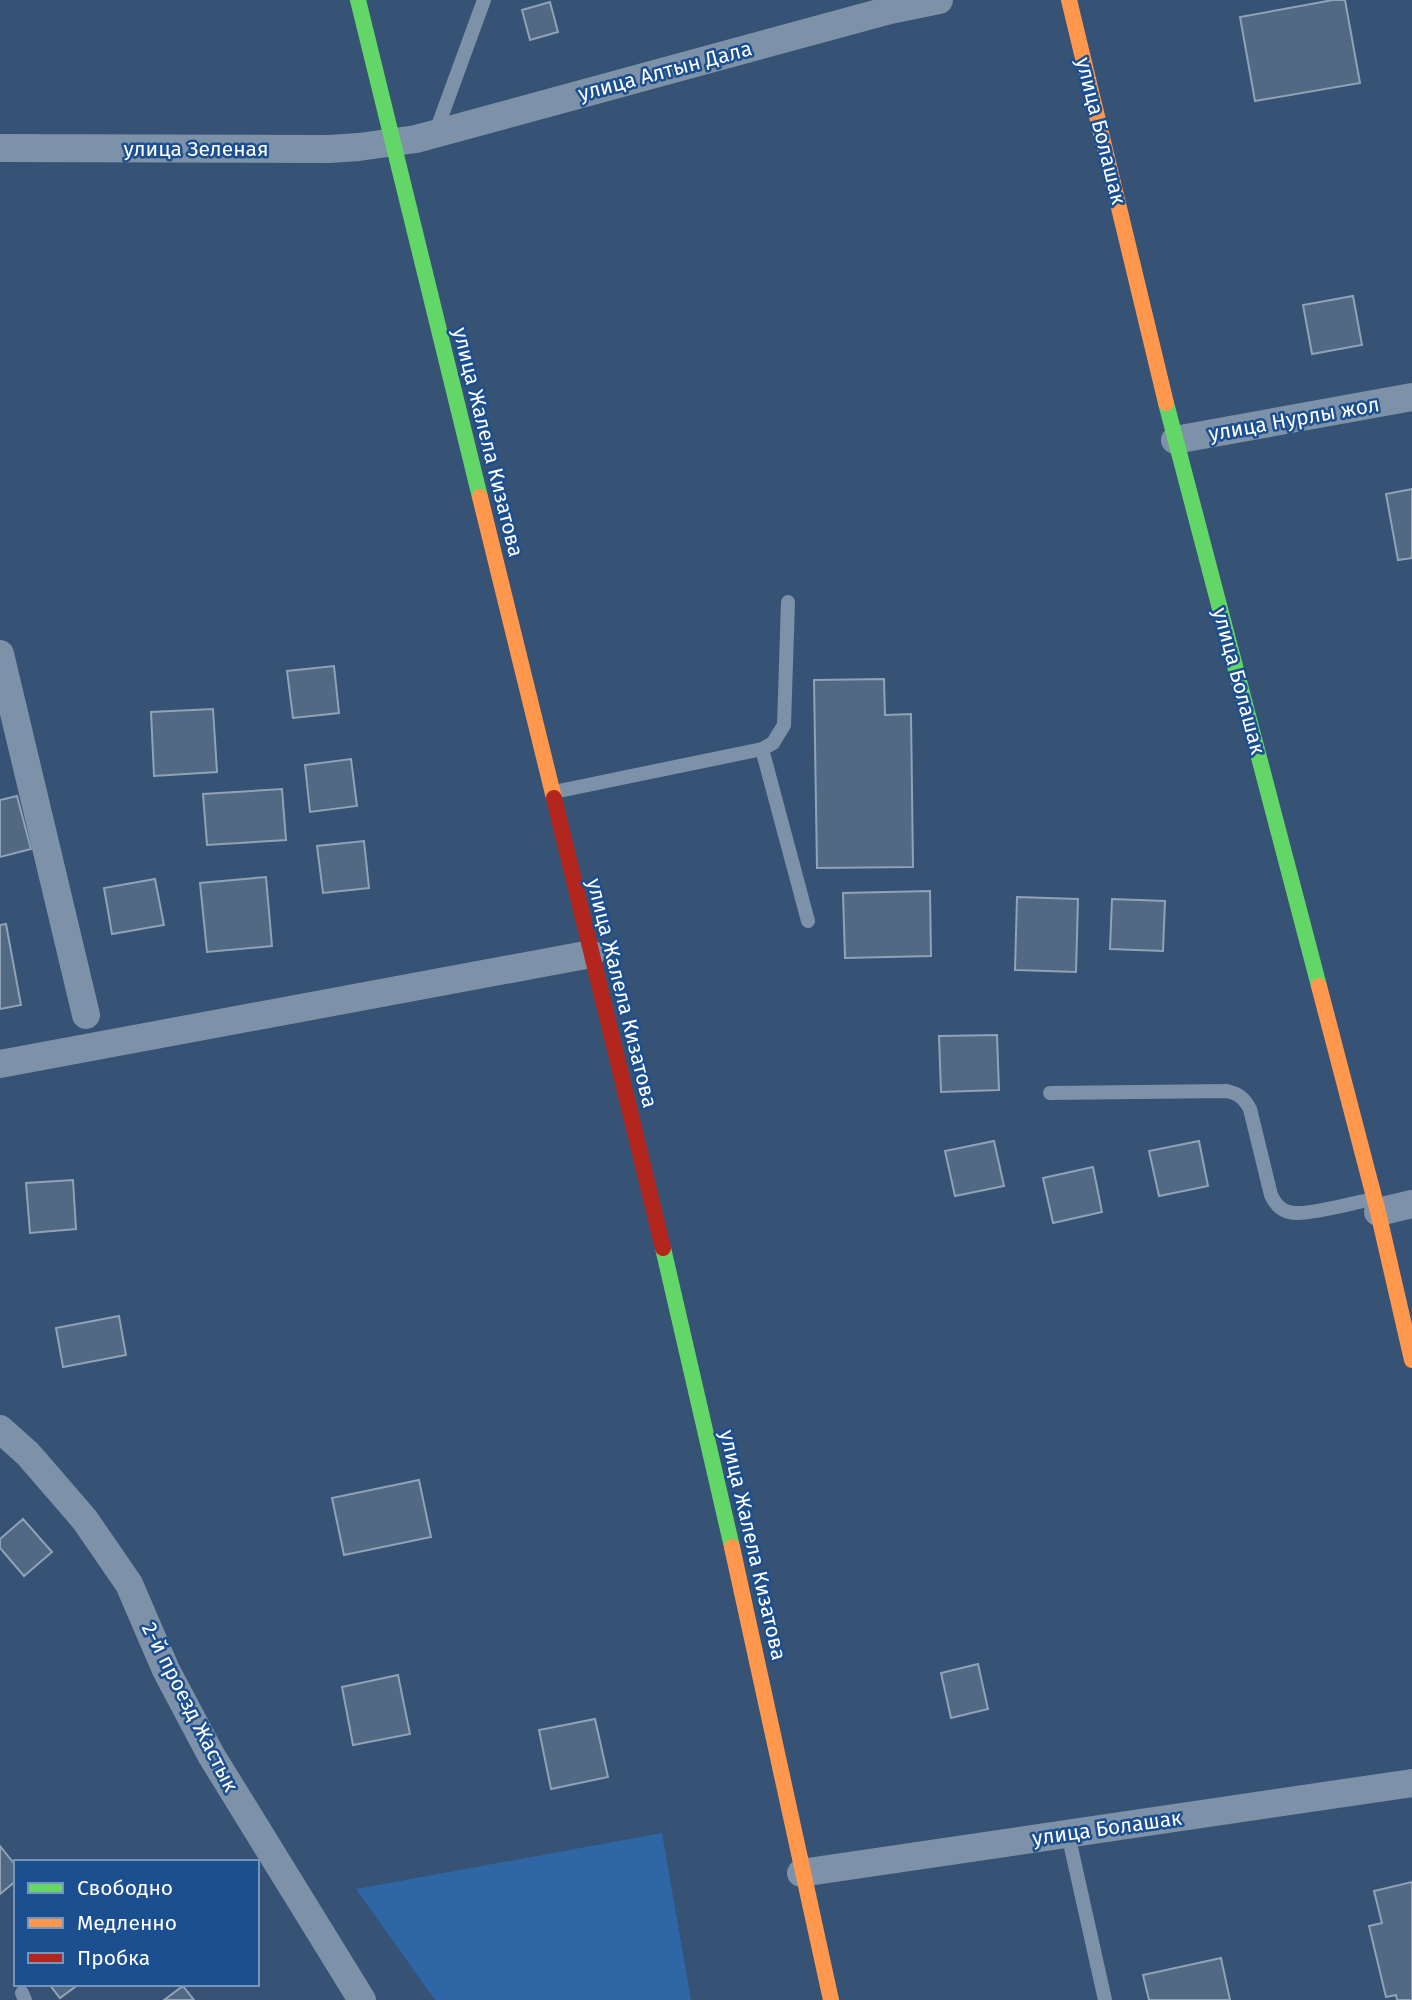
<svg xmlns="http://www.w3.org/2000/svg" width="1412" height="2000" font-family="'Fira Sans',sans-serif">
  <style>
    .green { fill: #2f66a5 }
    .building { fill: #526984; stroke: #92a2b6; stroke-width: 2 }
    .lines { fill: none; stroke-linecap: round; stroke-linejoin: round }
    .lane { stroke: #7d92a8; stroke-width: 14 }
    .street { stroke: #7d92a8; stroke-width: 28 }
    .fast { stroke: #63d668; stroke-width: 16 }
    .slow { stroke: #ff974d; stroke-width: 16 }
    .jam { stroke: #b3261e; stroke-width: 16 }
    .labels { text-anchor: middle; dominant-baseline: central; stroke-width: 5; stroke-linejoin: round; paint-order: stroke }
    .street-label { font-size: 21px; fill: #fff; stroke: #1b4f8f }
  </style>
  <rect width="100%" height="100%" fill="#365274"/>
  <path class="green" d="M 662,1833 L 691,2000 L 435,2000 L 356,1889 Z"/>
  <path class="building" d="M 1333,0 L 1345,0 L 1360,83 L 1255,101 L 1240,17 Z
    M 550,2 L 558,32 L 530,40 L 522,10 Z
    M 1353,296 L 1362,345 L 1312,354 L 1303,305 Z
    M 1412,489 L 1412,558 L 1398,560 L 1386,494 Z
    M 334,666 L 339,713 L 293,718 L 287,671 Z
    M 884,679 L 885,715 L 911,714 L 913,867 L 817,868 L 814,680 Z
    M 213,709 L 217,772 L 154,776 L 151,712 Z
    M 351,759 L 357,806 L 310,812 L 305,765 Z
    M 282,789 L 286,840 L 207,845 L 203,794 Z
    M 17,796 L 31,849 L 0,857 L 0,800 Z
    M 364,841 L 369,888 L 323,893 L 317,846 Z
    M 266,877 L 272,946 L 207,952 L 200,883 Z
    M 155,879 L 164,925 L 112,934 L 104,888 Z
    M 930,891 L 931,956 L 845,958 L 843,893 Z
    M 1017,897 L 1078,899 L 1076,972 L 1015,970 Z
    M 1112,899 L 1165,901 L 1163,951 L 1110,949 Z
    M 6,924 L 21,1005 L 0,1009 L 0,925 Z
    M 997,1035 L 999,1090 L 941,1092 L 939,1036 Z
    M 994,1141 L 1004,1186 L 955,1196 L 945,1151 Z
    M 1199,1141 L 1208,1186 L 1159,1196 L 1149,1151 Z
    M 1093,1167 L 1102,1212 L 1053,1223 L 1043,1178 Z
    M 73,1180 L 76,1229 L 30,1233 L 26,1183 Z
    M 119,1316 L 126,1355 L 63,1367 L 56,1328 Z
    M 419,1480 L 431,1537 L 344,1555 L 332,1498 Z
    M 23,1519 L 52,1552 L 24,1576 L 0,1548 L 0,1539 Z
    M 978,1664 L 988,1709 L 951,1718 L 941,1673 Z
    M 398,1675 L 410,1734 L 353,1745 L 342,1687 Z
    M 595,1719 L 608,1777 L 551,1789 L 539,1730 Z
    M 0,1846 L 16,1866 L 16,1881 L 0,1894 Z
    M 1412,1882 L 1412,2000 L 1397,2000 L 1396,1995 L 1386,1997 L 1369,1926 L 1382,1923 L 1374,1891 Z
    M 1221,1958 L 1230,2000 L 1149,2000 L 1143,1975 Z
    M 49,1984 L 79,1984 L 60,1998 Z
    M 183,1986 L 194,2000 L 164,2000 Z"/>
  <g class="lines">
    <path class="lane" d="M 435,134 L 484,0
      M 762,749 L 808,921
      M 554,792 L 762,749 L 773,743 L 784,725 L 788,602
      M 1050,1093 L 1227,1091 C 1239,1094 1244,1098 1250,1109 L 1271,1195 C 1276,1206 1283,1213 1296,1213 C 1314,1214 1353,1203 1373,1199
      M 1068,1834 L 1105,2000
      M 22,1993 L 25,2000"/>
    <path class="street" d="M 0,148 L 329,149 L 359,147 L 416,139 L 890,10 L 939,0
      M 1175,440 L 1412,397
      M 0,654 L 86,1015
      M 0,1064 L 591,954
      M 1378,1212 L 1412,1204
      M 0,1429 L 28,1454 L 85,1520 L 129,1584 L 166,1670 L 211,1755 L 362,2000
      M 801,1873 L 1412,1783"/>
    <path class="fast" d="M 358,0 L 480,497
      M 1166,403 L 1319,986
      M 663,1248 L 732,1547"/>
    <path class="slow" d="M 1069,0 L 1166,403
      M 480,497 L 554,798
      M 1319,986 L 1378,1212 L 1412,1360
      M 732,1547 L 831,2000"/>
    <path class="jam" d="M 554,798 L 663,1248"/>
  </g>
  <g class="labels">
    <g class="street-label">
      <text transform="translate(665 71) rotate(-15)">улица Алтын Дала</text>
      <text transform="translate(1101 131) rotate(76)">улица Болашак</text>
      <text x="196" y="149">улица Зеленая</text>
      <text transform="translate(1294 419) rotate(-10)">улица Нурлы жол</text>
      <text transform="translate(488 442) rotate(76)">улица Жалела Кизатова</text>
      <text transform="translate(1239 681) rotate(75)">улица Болашак</text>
      <text transform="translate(622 993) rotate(76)">улица Жалела Кизатова</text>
      <text transform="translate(753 1545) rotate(77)">улица Жалела Кизатова</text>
      <text transform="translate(190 1707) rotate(63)">2-й проезд Жастык</text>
      <text transform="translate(1107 1828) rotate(-8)">улица Болашак</text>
    </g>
  </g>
  <rect x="14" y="1860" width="245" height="126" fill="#1b4f8f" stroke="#7695bc" stroke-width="2"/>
  <rect x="28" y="1883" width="35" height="10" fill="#63d668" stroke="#7695bc" stroke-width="2"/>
  <text x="77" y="1895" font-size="21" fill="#ffffff">Свободно</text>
  <rect x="28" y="1918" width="35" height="10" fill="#ff974d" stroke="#7695bc" stroke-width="2"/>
  <text x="77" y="1930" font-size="21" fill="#ffffff">Медленно</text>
  <rect x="28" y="1953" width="35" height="10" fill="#b3261e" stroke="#7695bc" stroke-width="2"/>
  <text x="77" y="1965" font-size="21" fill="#ffffff">Пробка</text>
</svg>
